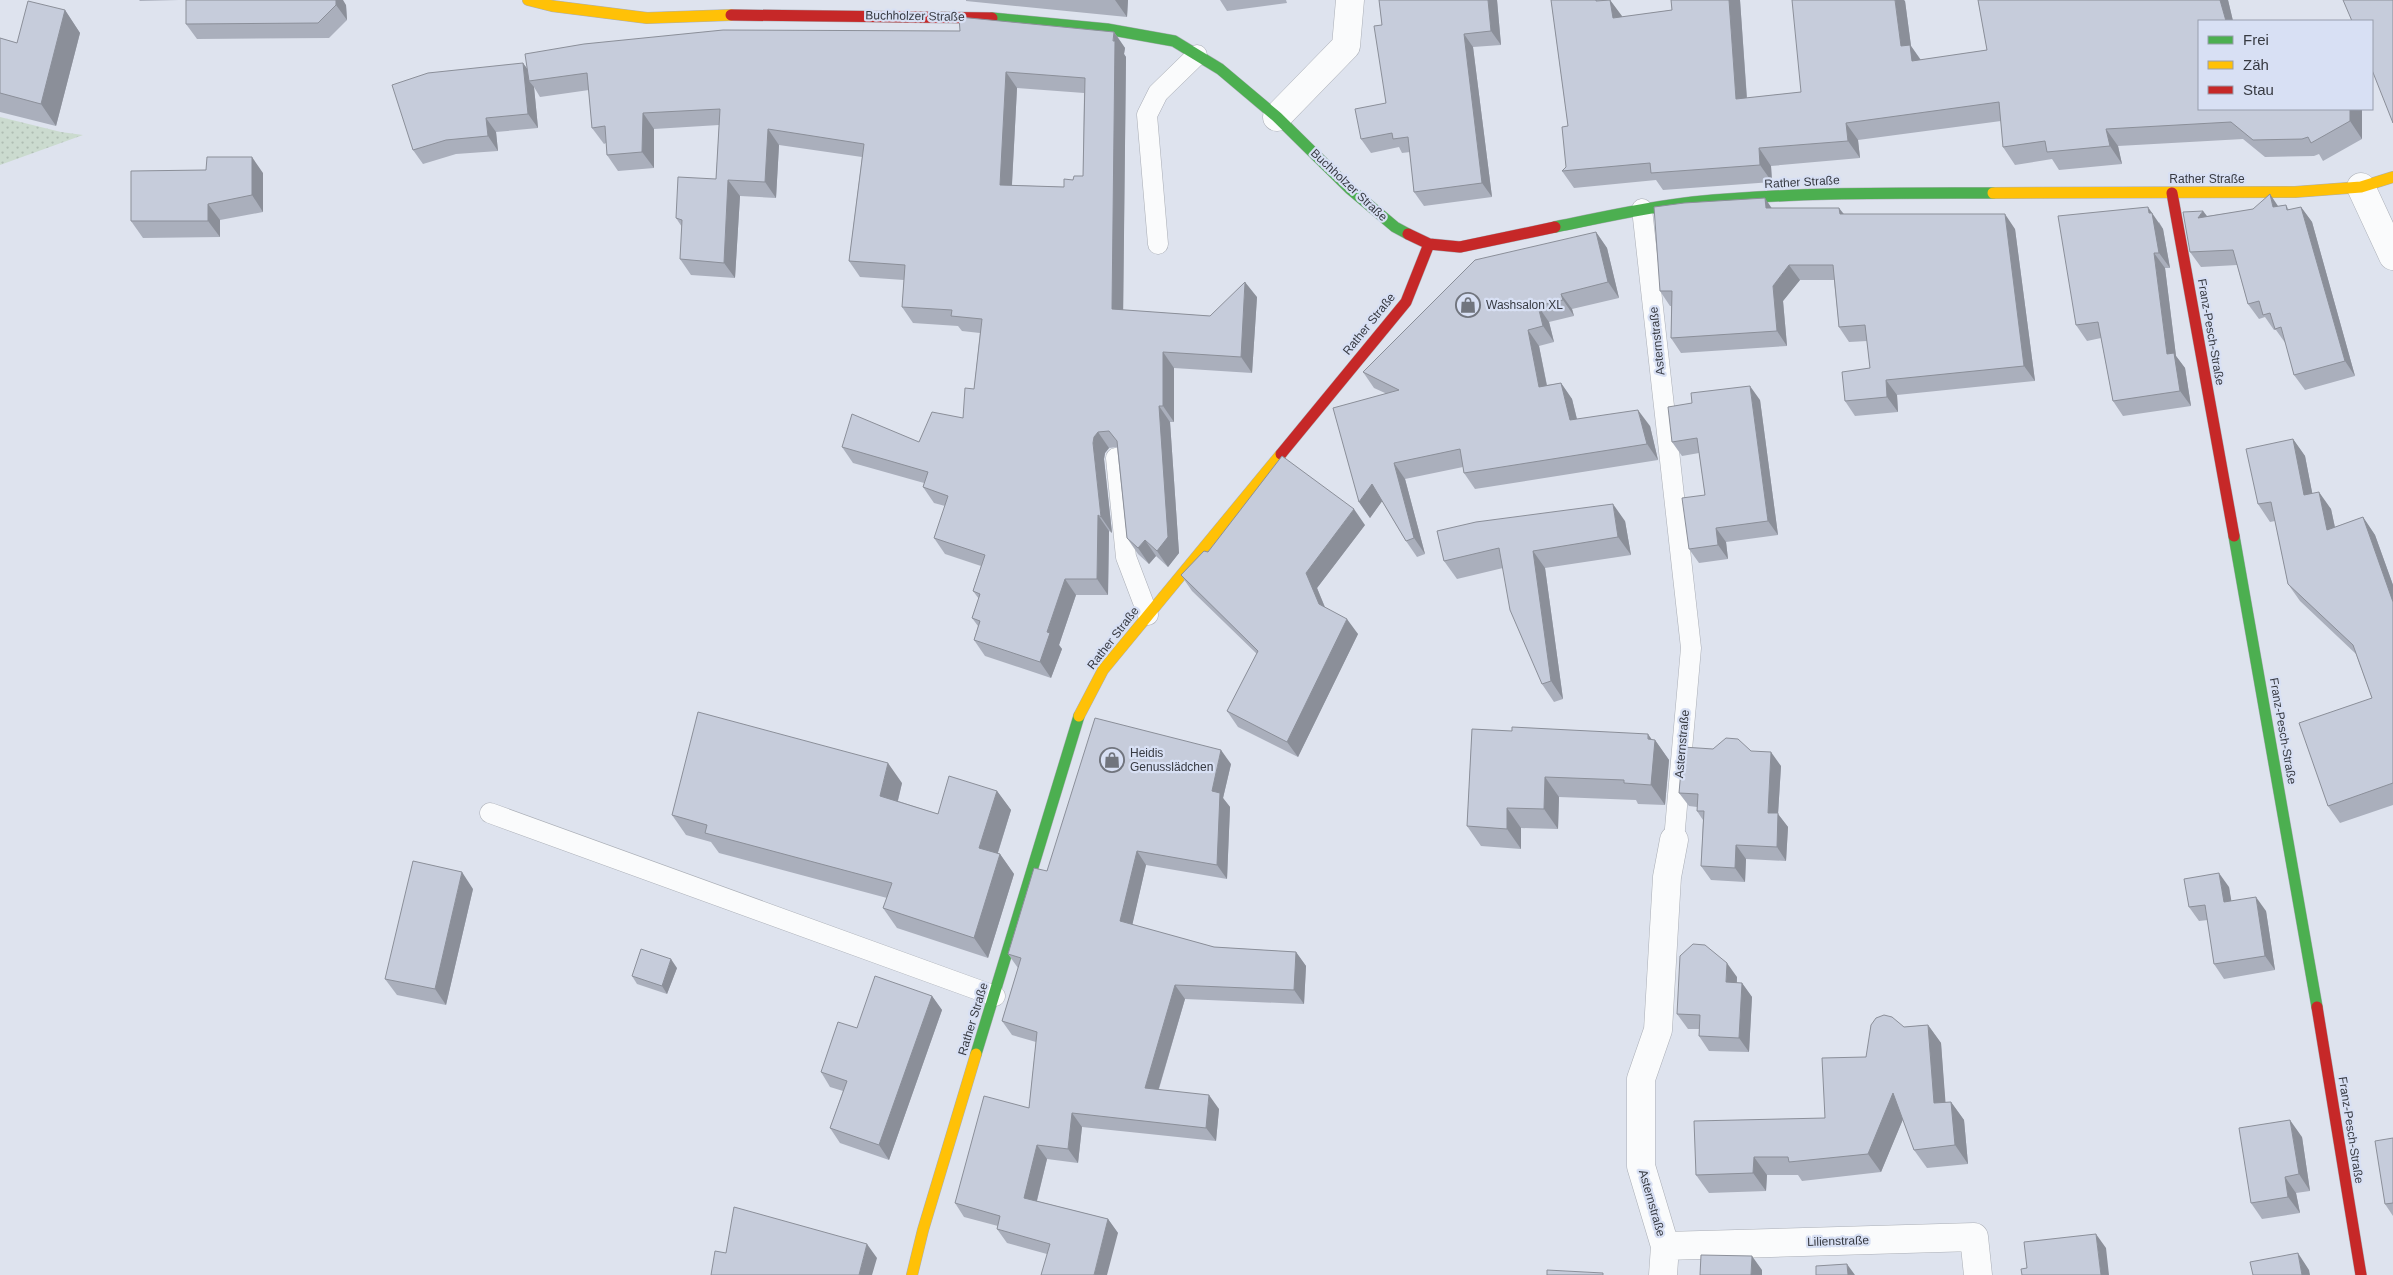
<svg xmlns="http://www.w3.org/2000/svg" width="2393" height="1275" font-family="Arial,sans-serif">
  <style>
    .grass { fill: url(#grass-dots) }
    .lines { fill: none; stroke-linecap: round; stroke-linejoin: round }
    .lane-casing { stroke: #aaaeb6; stroke-width: 21 }
    .street-casing { stroke: #aaaeb6; stroke-width: 29 }
    .fast-casing { stroke: #aaaeb6; stroke-width: 12 }
    .slow-casing { stroke: #aaaeb6; stroke-width: 12 }
    .jam-casing { stroke: #aaaeb6; stroke-width: 12 }
    .lane { stroke: #fafbfc; stroke-width: 20 }
    .street { stroke: #fafbfc; stroke-width: 28 }
    .fast { stroke: #4caf50; stroke-width: 11 }
    .slow { stroke: #ffc107; stroke-width: 11 }
    .jam { stroke: #c62828; stroke-width: 11 }
    .wall { fill: #aaafbc; fill-rule: evenodd }
    .shaded-wall { fill: #8b8f99 }
    .building { fill: #c6ccdb; stroke: #8b8f99; fill-rule: evenodd }
    .labels { text-anchor: middle; dominant-baseline: central; stroke-width: 4.5; stroke-linejoin: round; paint-order: stroke }
    .street-label { font-size: 12px; fill: #373a42; stroke: #d8e0f4 }
    .poi-label { font-size: 12px; fill: #373a42; stroke: #d8e0f4; text-anchor: start }
  </style>
  <defs>
    <pattern id="grass-dots" width="8" height="8" patternUnits="userSpaceOnUse" patternTransform="scale(1.25)"><rect width="8" height="8" fill="#cbdbcf"/><path d="M2 2h.1M6 6h.1" fill="none" stroke="#afbdb3" stroke-width="1.8" stroke-linecap="round"/></pattern>
  </defs>
  <rect width="100%" height="100%" fill="#dee3ee"/>
  <path class="grass" d="M 0,117 L 61,132 L 83,135 L 0,165 Z"/>
  <g class="lines">
    <defs>
      <path id="lane" d="M 1642,209 L 1691,648 L 1674,840
        M 1158,244 L 1147,115 L 1158,93 L 1197,55
        M 1116,458 L 1126,557 L 1148,615
        M 490,813 L 995,996"/>
      <path id="street" d="M 1277,117 L 1346,46 L 1350,0
        M 2361,187 L 2393,256
        M 1665,1246 L 1974,1237 L 1978,1275
        M 1663,1275 L 1665,1246 L 1641,1166 L 1641,1079 L 1658,1030 L 1667,877 L 1674,840"/>
      <path id="fast" d="M 992,18 L 1107,29 L 1174,41 L 1220,69 L 1277,117 L 1350,189 L 1395,227 L 1408,234
        M 1555,227 C 1600,218 1646,207 1693,202 C 1793,192 1893,193 1993,193
        M 2234,536 L 2317,1007
        M 976,1054 L 1079,716"/>
      <path id="slow" d="M 528,0 L 552,6 L 647,18 L 731,15
        M 1993,193 L 2295,192 L 2361,187 L 2393,177
        M 1079,716 L 1103,670 L 1281,454
        M 912,1275 L 923,1230 L 976,1054"/>
      <path id="jam" d="M 731,15 L 992,18
        M 2172,193 L 2234,536
        M 1408,234 L 1429,244 L 1460,247 L 1555,227
        M 1281,454 L 1406,302 L 1429,244
        M 2317,1007 L 2361,1275"/>
    </defs>
    <use href="#lane" class="lane-casing"/>
    <use href="#street" class="street-casing"/>
    <use href="#fast" class="fast-casing"/>
    <use href="#slow" class="slow-casing"/>
    <use href="#jam" class="jam-casing"/>
    <use href="#lane" class="lane"/>
    <use href="#street" class="street"/>
    <use href="#fast" class="fast"/>
    <use href="#slow" class="slow"/>
    <use href="#jam" class="jam"/>
  </g>
  <path class="wall" d="M 139,0 L 179,0 L 140,1 Z
    M 186,0 L 346,5 L 347,20 L 329,38 L 197,39 L 186,24 Z
    M 966,0 L 1128,0 L 1127,17 L 966,1 Z
    M 1220,0 L 1286,0 L 1287,3 L 1227,11 Z
    M 1379,0 L 1497,0 L 1501,45 L 1473,47 L 1492,197 L 1424,206 L 1414,192 L 1410,152 L 1402,153 L 1399,147 L 1371,153 L 1361,139 L 1386,103 L 1382,25 Z
    M 1551,0 L 1610,0 L 1622,17 L 1672,10 L 1671,0 L 1740,0 L 1747,98 L 1801,92 L 1905,1 L 1911,46 L 1921,60 L 1987,50 L 1978,0 L 2228,0 L 2233,21 L 2199,21 L 2199,109 L 2362,109 L 2362,139 L 2323,161 L 2319,154 L 2314,156 L 2265,157 L 2243,139 L 2118,146 L 2122,164 L 2059,170 L 2052,159 L 2015,165 L 2003,147 L 2001,121 L 1858,140 L 1860,158 L 1771,166 L 1772,182 L 1663,190 L 1656,180 L 1574,188 L 1562,171 L 1566,167 L 1568,126 Z
    M 65,10 L 80,33 L 56,126 L 0,112 L 0,38 L 17,43 Z
    M 1114,32 L 1125,48 L 1124,54 L 1126,57 L 1123,310 L 1210,316 L 1257,297 L 1252,373 L 1174,368 L 1174,422 L 1170,422 L 1179,553 L 1168,567 L 1156,556 L 1149,564 L 1138,554 L 1127,538 L 1117,447 L 1109,448 L 1105,453 L 1104,459 L 1112,533 L 1109,531 L 1108,595 L 1076,595 L 1059,645 L 1062,649 L 1051,678 L 985,656 L 974,640 L 978,626 L 972,618 L 979,599 L 973,591 L 981,566 L 945,554 L 934,538 L 945,506 L 934,503 L 923,487 L 924,483 L 853,463 L 842,447 L 919,442 L 963,418 L 974,389 L 980,333 L 962,331 L 958,326 L 913,323 L 902,307 L 904,280 L 860,277 L 849,261 L 862,157 L 779,145 L 776,198 L 740,196 L 735,278 L 691,275 L 680,259 L 682,227 L 676,218 L 716,179 L 719,125 L 654,129 L 654,168 L 618,171 L 607,155 L 606,143 L 604,144 L 592,128 L 589,90 L 540,97 L 534,87 L 538,128 L 496,132 L 498,151 L 456,154 L 423,164 L 413,150 L 523,63 L 528,70 ZM 1017,88 L 1084,93 L 1083,176 L 1073,180 L 1064,187 L 1012,185 Z
    M 263,173 L 263,212 L 220,220 L 220,237 L 143,238 L 131,221 Z
    M 2286,205 L 2289,210 L 2301,207 L 2312,222 L 2355,376 L 2305,390 L 2294,375 L 2286,344 L 2276,330 L 2274,330 L 2265,317 L 2259,319 L 2248,304 L 2237,265 L 2201,267 L 2190,252 L 2203,211 L 2207,216 Z
    M 1772,208 L 1839,208 L 1844,214 L 2015,229 L 2035,381 L 1897,395 L 1898,412 L 1855,416 L 1845,401 L 1870,368 L 1867,341 L 1849,342 L 1839,327 L 1834,280 L 1800,280 L 1783,301 L 1787,346 L 1681,353 L 1671,338 L 1671,306 L 1670,306 L 1660,291 Z
    M 2159,222 L 2163,229 L 2170,268 L 2165,268 L 2176,356 L 2185,368 L 2191,406 L 2123,416 L 2113,401 L 2101,338 L 2087,341 L 2076,325 Z
    M 1596,232 L 1607,248 L 1619,298 L 1572,309 L 1574,316 L 1549,322 L 1554,342 L 1539,346 L 1547,385 L 1561,383 L 1572,399 L 1577,419 L 1650,426 L 1658,460 L 1475,489 L 1464,473 L 1463,467 L 1405,479 L 1425,554 L 1417,557 L 1406,541 L 1382,501 L 1370,518 L 1359,502 L 1385,393 L 1374,388 L 1363,372 Z
    M 1760,400 L 1778,535 L 1726,542 L 1728,559 L 1699,563 L 1689,549 L 1705,495 L 1699,453 L 1682,456 L 1672,442 Z
    M 2293,439 L 2305,456 L 2312,493 L 2331,509 L 2335,527 L 2363,517 L 2375,535 L 2393,585 L 2393,805 L 2340,823 L 2328,806 L 2372,698 L 2356,654 L 2300,601 L 2288,584 L 2275,521 L 2270,522 L 2258,504 Z
    M 1625,521 L 1631,555 L 1545,568 L 1563,699 L 1554,702 L 1542,684 L 1503,568 L 1457,579 L 1444,561 L 1437,531 Z
    M 1365,525 L 1317,588 L 1325,607 L 1358,634 L 1298,757 L 1238,727 L 1227,711 L 1257,654 L 1192,591 L 1181,575 L 1208,552 Z
    M 1472,729 L 1655,740 L 1669,760 L 1665,805 L 1638,804 L 1636,800 L 1559,797 L 1558,829 L 1521,828 L 1521,849 L 1481,846 L 1467,826 Z
    M 1751,751 L 1781,766 L 1778,814 L 1788,827 L 1786,861 L 1746,859 L 1745,882 L 1711,880 L 1701,866 L 1703,820 L 1697,811 L 1697,807 L 1689,806 L 1679,793 Z
    M 1231,764 L 1223,798 L 1230,807 L 1227,879 L 1146,865 L 1132,925 L 1214,947 L 1296,952 L 1306,966 L 1304,1004 L 1185,999 L 1159,1089 L 1219,1109 L 1216,1141 L 1082,1127 L 1078,1163 L 1047,1159 L 1037,1201 L 1108,1219 L 1118,1233 L 1047,1254 L 1007,1243 L 997,1229 L 998,1226 L 964,1217 L 955,1203 L 1029,1108 L 1036,1042 L 1012,1035 L 1002,1021 L 1018,968 L 1008,954 L 1047,871 Z
    M 902,783 L 898,801 L 938,814 L 997,791 L 1011,810 L 998,853 L 1000,854 L 1014,874 L 988,958 L 897,928 L 883,908 L 887,898 L 719,853 L 711,842 L 686,835 L 672,815 Z
    M 2229,887 L 2231,901 L 2266,911 L 2275,970 L 2224,979 L 2214,964 L 2208,920 L 2199,921 L 2189,907 Z
    M 473,889 L 446,1005 L 397,995 L 385,979 Z
    M 677,968 L 667,994 L 637,984 L 632,976 Z
    M 1737,977 L 1737,983 L 1742,983 L 1752,997 L 1749,1052 L 1709,1051 L 1699,1036 L 1699,1029 L 1688,1029 L 1677,1014 Z
    M 932,996 L 942,1010 L 889,1160 L 840,1143 L 830,1128 L 843,1091 L 830,1087 L 821,1072 L 857,1028 Z
    M 1928,1025 L 1941,1043 L 1945,1102 L 1951,1102 L 1964,1120 L 1968,1164 L 1927,1168 L 1914,1150 L 1903,1119 L 1881,1172 L 1802,1181 L 1798,1175 L 1767,1175 L 1766,1191 L 1709,1193 L 1696,1175 L 1825,1118 L 1866,1057 L 1904,1027 Z
    M 2302,1137 L 2310,1191 L 2296,1193 L 2300,1213 L 2262,1219 L 2251,1203 Z
    M 2393,1138 L 2393,1216 L 2385,1204 Z"/>
  <path class="shaded-wall" d="M 336,0 L 343,0 L 346,5 L 347,20 L 336,5 Z
    M 1115,0 L 1128,0 L 1127,17 Z
    M 1488,0 L 1497,0 L 1501,45 L 1491,31 Z
    M 1610,0 L 1622,16 L 1625,36 L 1613,18 Z
    M 1729,0 L 1740,0 L 1748,116 L 1736,99 Z
    M 1895,0 L 1904,0 L 1905,1 L 1911,46 L 1922,62 L 1924,78 L 1901,46 Z
    M 2220,0 L 2228,0 L 2233,21 L 2226,21 Z
    M 65,10 L 80,33 L 56,126 L 41,104 Z
    M 1114,32 L 1125,48 L 1124,54 L 1126,57 L 1123,325 L 1112,309 Z
    M 1464,34 L 1473,47 L 1492,197 L 1482,183 Z
    M 523,63 L 533,77 L 529,81 L 534,87 L 538,128 L 528,114 Z
    M 1006,72 L 1017,88 L 1011,201 L 1000,185 Z
    M 2350,109 L 2362,109 L 2362,139 L 2350,121 Z
    M 643,113 L 654,129 L 654,168 L 642,152 Z
    M 486,118 L 496,132 L 498,151 L 488,136 Z
    M 1846,123 L 1858,140 L 1860,158 L 1848,141 Z
    M 768,129 L 779,145 L 776,198 L 765,182 Z
    M 2106,129 L 2118,146 L 2122,164 L 2110,146 Z
    M 1759,148 L 1771,166 L 1772,182 L 1760,165 Z
    M 252,157 L 263,173 L 263,212 L 252,195 Z
    M 728,180 L 740,196 L 735,278 L 724,263 Z
    M 2270,194 L 2280,209 L 2273,207 Z
    M 1765,198 L 1775,213 L 1766,208 Z
    M 208,204 L 220,220 L 220,237 L 208,221 Z
    M 2148,207 L 2163,229 L 2170,268 L 2159,253 L 2149,213 Z
    M 2301,207 L 2312,222 L 2355,376 L 2345,361 Z
    M 1839,208 L 1850,223 L 1840,214 Z
    M 2203,211 L 2214,226 L 2198,218 Z
    M 2005,214 L 2015,229 L 2035,381 L 2024,366 Z
    M 1596,232 L 1607,248 L 1619,298 L 1608,282 Z
    M 2154,253 L 2165,268 L 2176,356 L 2185,368 L 2191,406 L 2180,391 L 2167,354 Z
    M 1789,265 L 1800,280 L 1783,301 L 1787,346 L 1777,331 L 1773,286 Z
    M 1245,282 L 1257,297 L 1252,373 L 1241,357 Z
    M 1561,294 L 1572,309 L 1574,316 L 1563,300 Z
    M 1538,306 L 1549,322 L 1554,342 L 1543,326 Z
    M 1528,330 L 1539,346 L 1550,402 L 1539,387 Z
    M 1163,352 L 1174,368 L 1174,422 L 1163,406 Z
    M 1886,380 L 1897,395 L 1898,412 L 1887,397 Z
    M 1561,383 L 1572,399 L 1581,436 L 1570,420 Z
    M 1750,386 L 1760,400 L 1778,535 L 1768,521 Z
    M 1159,406 L 1170,422 L 1179,553 L 1168,567 L 1157,551 Z
    M 1638,410 L 1650,426 L 1658,460 L 1647,444 Z
    M 1098,432 L 1109,448 L 1105,453 L 1104,459 L 1112,533 L 1101,517 L 1093,443 L 1094,437 Z
    M 2293,439 L 2305,456 L 2316,512 L 2304,495 Z
    M 1394,463 L 1405,479 L 1425,554 L 1414,538 Z
    M 1372,484 L 1383,500 L 1370,518 L 1359,502 Z
    M 2319,492 L 2331,509 L 2339,547 L 2327,530 Z
    M 1613,504 L 1625,521 L 1631,555 L 1618,537 Z
    M 1354,509 L 1365,525 L 1317,588 L 1330,620 L 1319,604 L 1306,573 Z
    M 1098,515 L 1109,531 L 1108,595 L 1097,579 Z
    M 2363,517 L 2375,535 L 2393,585 L 2393,602 Z
    M 1716,528 L 1726,542 L 1728,559 L 1718,545 Z
    M 1145,540 L 1156,556 L 1149,564 L 1138,548 Z
    M 1533,551 L 1545,568 L 1563,699 L 1551,681 Z
    M 1065,579 L 1076,595 L 1059,645 L 1062,649 L 1051,678 L 1040,662 L 1047,632 Z
    M 1347,619 L 1358,634 L 1298,757 L 1287,742 Z
    M 1648,734 L 1655,744 L 1655,740 L 1669,760 L 1665,805 L 1651,785 Z
    M 1221,750 L 1231,764 L 1223,798 L 1230,807 L 1227,879 L 1217,865 L 1212,791 Z
    M 1771,752 L 1781,766 L 1778,814 L 1788,827 L 1786,861 L 1777,847 L 1768,813 Z
    M 888,763 L 902,783 L 894,816 L 880,796 Z
    M 1545,777 L 1559,797 L 1558,829 L 1544,809 Z
    M 997,791 L 1011,810 L 993,868 L 979,848 Z
    M 1507,808 L 1521,828 L 1521,849 L 1507,829 Z
    M 1736,845 L 1746,859 L 1745,882 L 1735,868 Z
    M 1137,851 L 1146,865 L 1130,935 L 1120,921 Z
    M 1000,854 L 1014,874 L 988,958 L 974,938 Z
    M 462,872 L 473,889 L 446,1005 L 435,989 Z
    M 2219,873 L 2229,887 L 2234,916 L 2224,902 Z
    M 2256,897 L 2266,911 L 2275,970 L 2265,956 Z
    M 1296,952 L 1306,966 L 1304,1004 L 1294,990 Z
    M 671,959 L 677,968 L 667,994 L 662,986 Z
    M 1727,963 L 1737,977 L 1736,997 L 1726,982 Z
    M 1742,983 L 1752,997 L 1749,1052 L 1739,1038 Z
    M 1175,985 L 1185,999 L 1155,1101 L 1145,1088 Z
    M 932,996 L 942,1010 L 889,1160 L 879,1145 Z
    M 1928,1025 L 1941,1043 L 1947,1122 L 1934,1103 Z
    M 1893,1093 L 1906,1112 L 1881,1172 L 1868,1154 Z
    M 1209,1095 L 1219,1109 L 1216,1141 L 1206,1128 Z
    M 1951,1102 L 1964,1120 L 1968,1164 L 1955,1145 Z
    M 1072,1113 L 1082,1127 L 1078,1163 L 1068,1149 Z
    M 2290,1120 L 2302,1137 L 2310,1191 L 2299,1174 Z
    M 1037,1145 L 1047,1159 L 1034,1212 L 1024,1198 Z
    M 1754,1157 L 1767,1175 L 1766,1191 L 1753,1173 Z
    M 2285,1177 L 2296,1193 L 2300,1213 L 2288,1197 Z
    M 1108,1219 L 1118,1233 L 1107,1275 L 1094,1275 Z
    M 2096,1234 L 2106,1248 L 2109,1275 L 2101,1275 Z
    M 867,1244 L 877,1258 L 872,1275 L 859,1275 Z
    M 2298,1253 L 2309,1270 L 2310,1275 L 2302,1275 Z
    M 1752,1256 L 1762,1270 L 1762,1275 L 1751,1275 Z
    M 1847,1264 L 1855,1275 L 1848,1275 Z"/>
  <path class="building" d="M 186,0 L 336,0 L 336,5 L 318,23 L 186,24 Z
    M 1379,0 L 1488,0 L 1491,31 L 1464,34 L 1482,183 L 1414,192 L 1408,137 L 1393,139 L 1392,133 L 1361,139 L 1355,109 L 1386,103 L 1374,26 L 1382,25 Z
    M 1551,0 L 1596,0 L 1596,1 L 1610,0 L 1613,18 L 1672,10 L 1671,0 L 1729,0 L 1736,99 L 1801,92 L 1792,0 L 1895,0 L 1901,46 L 1910,45 L 1912,61 L 1987,50 L 1978,0 L 2220,0 L 2226,21 L 2199,21 L 2199,109 L 2350,109 L 2350,121 L 2311,143 L 2308,137 L 2302,139 L 2253,140 L 2231,122 L 2106,129 L 2110,146 L 2047,152 L 2045,141 L 2003,147 L 1999,102 L 1846,123 L 1848,141 L 1759,148 L 1760,165 L 1651,173 L 1650,163 L 1562,171 L 1566,167 L 1562,127 L 1568,126 Z
    M 2343,0 L 2393,0 L 2393,123 L 2372,70 L 2372,21 L 2352,21 Z
    M 28,1 L 65,10 L 41,104 L 0,93 L 0,38 L 17,43 Z
    M 959,17 L 1114,32 L 1113,41 L 1115,41 L 1112,309 L 1210,316 L 1245,282 L 1241,357 L 1163,352 L 1163,406 L 1159,406 L 1168,537 L 1157,551 L 1145,540 L 1138,548 L 1127,538 L 1117,441 L 1109,431 L 1098,432 L 1094,437 L 1093,443 L 1101,517 L 1098,515 L 1097,579 L 1065,579 L 1047,632 L 1050,633 L 1040,662 L 974,640 L 980,621 L 972,618 L 980,594 L 973,591 L 985,555 L 934,538 L 948,496 L 923,487 L 928,472 L 842,447 L 852,414 L 919,442 L 932,412 L 963,418 L 965,388 L 974,389 L 982,319 L 951,316 L 952,310 L 902,307 L 905,265 L 849,261 L 864,144 L 768,129 L 765,182 L 728,180 L 724,263 L 680,259 L 682,220 L 676,218 L 678,177 L 716,179 L 720,109 L 643,113 L 642,152 L 607,155 L 605,126 L 592,128 L 587,73 L 529,81 L 525,54 L 584,44 L 723,30 L 960,31 ZM 1006,72 L 1085,78 L 1083,176 L 1074,176 L 1073,180 L 1064,179 L 1064,187 L 1000,185 Z
    M 523,63 L 528,114 L 486,118 L 488,136 L 446,140 L 413,150 L 392,85 L 428,73 Z
    M 207,157 L 252,157 L 252,195 L 208,204 L 208,221 L 131,221 L 131,171 L 206,170 Z
    M 2270,194 L 2273,207 L 2286,205 L 2287,210 L 2301,207 L 2345,361 L 2294,375 L 2281,327 L 2275,329 L 2270,313 L 2263,315 L 2259,301 L 2248,304 L 2233,250 L 2190,252 L 2183,212 L 2203,211 L 2198,218 L 2253,209 Z
    M 1765,198 L 1766,208 L 1839,208 L 1840,214 L 2005,214 L 2024,366 L 1886,380 L 1887,397 L 1845,401 L 1842,372 L 1870,368 L 1865,325 L 1839,327 L 1833,265 L 1789,265 L 1773,286 L 1777,331 L 1671,338 L 1672,291 L 1660,291 L 1654,207 L 1684,203 Z
    M 2148,207 L 2149,213 L 2152,213 L 2159,253 L 2154,253 L 2167,354 L 2174,353 L 2180,391 L 2113,401 L 2098,322 L 2076,325 L 2058,216 Z
    M 1596,232 L 1608,282 L 1561,294 L 1563,300 L 1538,306 L 1543,326 L 1528,330 L 1539,387 L 1561,383 L 1570,420 L 1638,410 L 1647,444 L 1464,473 L 1460,449 L 1394,463 L 1414,538 L 1406,541 L 1372,484 L 1359,502 L 1333,408 L 1399,390 L 1363,372 L 1475,260 Z
    M 1750,386 L 1768,521 L 1716,528 L 1718,545 L 1689,549 L 1682,498 L 1705,495 L 1697,438 L 1672,442 L 1668,407 L 1692,403 L 1691,393 Z
    M 2293,439 L 2304,495 L 2319,492 L 2327,530 L 2363,517 L 2393,602 L 2393,783 L 2328,806 L 2299,723 L 2372,698 L 2353,645 L 2288,584 L 2271,502 L 2258,504 L 2246,449 Z
    M 1282,456 L 1354,509 L 1306,573 L 1319,604 L 1347,619 L 1287,742 L 1227,711 L 1258,651 L 1181,575 L 1204,551 L 1208,552 Z
    M 1613,504 L 1618,537 L 1533,551 L 1551,681 L 1542,684 L 1510,610 L 1499,548 L 1444,561 L 1437,531 L 1476,522 Z
    M 698,712 L 888,763 L 880,796 L 938,814 L 949,776 L 997,791 L 979,848 L 1000,854 L 974,938 L 883,908 L 892,883 L 705,833 L 707,825 L 672,815 Z
    M 1095,718 L 1221,750 L 1212,791 L 1220,793 L 1217,865 L 1137,851 L 1120,921 L 1214,947 L 1296,952 L 1294,990 L 1175,985 L 1145,1088 L 1209,1095 L 1206,1128 L 1072,1113 L 1068,1149 L 1037,1145 L 1024,1198 L 1108,1219 L 1094,1275 L 1041,1275 L 1050,1244 L 997,1229 L 1000,1216 L 955,1203 L 984,1096 L 1029,1108 L 1037,1032 L 1002,1021 L 1021,958 L 1008,954 L 1034,868 L 1047,871 Z
    M 1512,727 L 1648,734 L 1648,739 L 1655,740 L 1651,785 L 1624,783 L 1624,780 L 1545,777 L 1544,809 L 1507,808 L 1507,829 L 1467,826 L 1472,729 L 1512,731 Z
    M 1726,738 L 1738,739 L 1751,751 L 1771,752 L 1768,813 L 1778,813 L 1777,847 L 1736,845 L 1735,868 L 1701,866 L 1704,811 L 1697,811 L 1698,794 L 1679,793 L 1683,747 L 1713,749 Z
    M 413,861 L 462,872 L 435,989 L 385,979 Z
    M 2219,873 L 2224,902 L 2256,897 L 2265,956 L 2214,964 L 2205,905 L 2189,907 L 2184,879 Z
    M 1693,944 L 1705,945 L 1727,963 L 1726,982 L 1742,983 L 1739,1038 L 1699,1036 L 1700,1015 L 1677,1014 L 1680,956 Z
    M 641,949 L 671,959 L 662,986 L 632,976 Z
    M 875,976 L 932,996 L 879,1145 L 830,1128 L 847,1081 L 821,1072 L 838,1022 L 857,1028 Z
    M 1884,1015 L 1892,1017 L 1904,1027 L 1928,1025 L 1934,1103 L 1951,1102 L 1955,1145 L 1914,1150 L 1893,1093 L 1868,1154 L 1789,1162 L 1788,1157 L 1754,1157 L 1753,1173 L 1696,1175 L 1694,1121 L 1825,1118 L 1822,1058 L 1866,1057 L 1871,1025 L 1876,1018 Z
    M 2290,1120 L 2299,1174 L 2285,1177 L 2288,1197 L 2251,1203 L 2239,1128 Z
    M 2393,1138 L 2393,1203 L 2385,1204 L 2375,1141 Z
    M 734,1207 L 867,1244 L 859,1275 L 711,1275 L 715,1251 L 726,1253 Z
    M 2096,1234 L 2101,1275 L 2022,1275 L 2021,1269 L 2027,1268 L 2024,1242 Z
    M 2298,1253 L 2302,1275 L 2253,1275 L 2250,1262 Z
    M 1701,1255 L 1752,1256 L 1751,1275 L 1700,1275 Z
    M 1847,1264 L 1848,1275 L 1816,1275 L 1816,1266 Z
    M 1547,1270 L 1603,1273 L 1603,1275 L 1547,1275 Z"/>
  <defs>
    <symbol id="shop-ring" viewBox="-11 -11 22 22"><circle r="9.5" fill="#d8e0f4" stroke="#71757e" stroke-width="1.5"/><path d="M-5-2.5h2.3a2.7 3.5 0 0 1 5.4 0H5L5.5 6h-11ZM-1.5-2.5h3a1.5 2.3 0 0 0-3 0Z" fill="#71757e"/></symbol>
  </defs>
  <g fill-rule="evenodd">
    <use href="#shop-ring" x="1454" y="291" width="28" height="28"/>
    <use href="#shop-ring" x="1098" y="746" width="28" height="28"/>
  </g>
  <g class="labels">
    <g class="street-label">
      <text transform="translate(915 16) rotate(1)">Buchholzer Straße</text>
      <text x="2207" y="179">Rather Straße</text>
      <text transform="translate(1802 182) rotate(-3)">Rather Straße</text>
      <text transform="translate(1349 185) rotate(43)">Buchholzer Straße</text>
      <text transform="translate(1369 324) rotate(-51)">Rather Straße</text>
      <text transform="translate(2211 332) rotate(80)">Franz-Pesch-Straße</text>
      <text transform="translate(1657 341) rotate(-96)">Asternstraße</text>
      <text transform="translate(1113 638) rotate(-52)">Rather Straße</text>
      <text transform="translate(2283 731) rotate(80)">Franz-Pesch-Straße</text>
      <text transform="translate(1682 744) rotate(-85)">Asternstraße</text>
      <text transform="translate(973 1019) rotate(-73)">Rather Straße</text>
      <text transform="translate(2351 1130) rotate(81)">Franz-Pesch-Straße</text>
      <text transform="translate(1652 1203) rotate(74)">Asternstraße</text>
      <text transform="translate(1838 1241) rotate(-2)">Lilienstraße</text>
    </g>
    <g class="poi-label">
      <text x="1486" y="305">Washsalon XL</text>
      <text x="1130" y="753">Heidis<tspan x="1130" dy="14">Genusslädchen</tspan></text>
    </g>
  </g>
  <rect x="2198" y="20" width="175" height="90" fill="#d8e0f4" stroke="#989ead"/>
  <rect x="2208" y="36" width="25" height="8" fill="#4caf50" stroke="#989ead"/>
  <text x="2243" y="45" font-size="15" fill="#373a42">Frei</text>
  <rect x="2208" y="61" width="25" height="8" fill="#ffc107" stroke="#989ead"/>
  <text x="2243" y="70" font-size="15" fill="#373a42">Zäh</text>
  <rect x="2208" y="86" width="25" height="8" fill="#c62828" stroke="#989ead"/>
  <text x="2243" y="95" font-size="15" fill="#373a42">Stau</text>
</svg>
